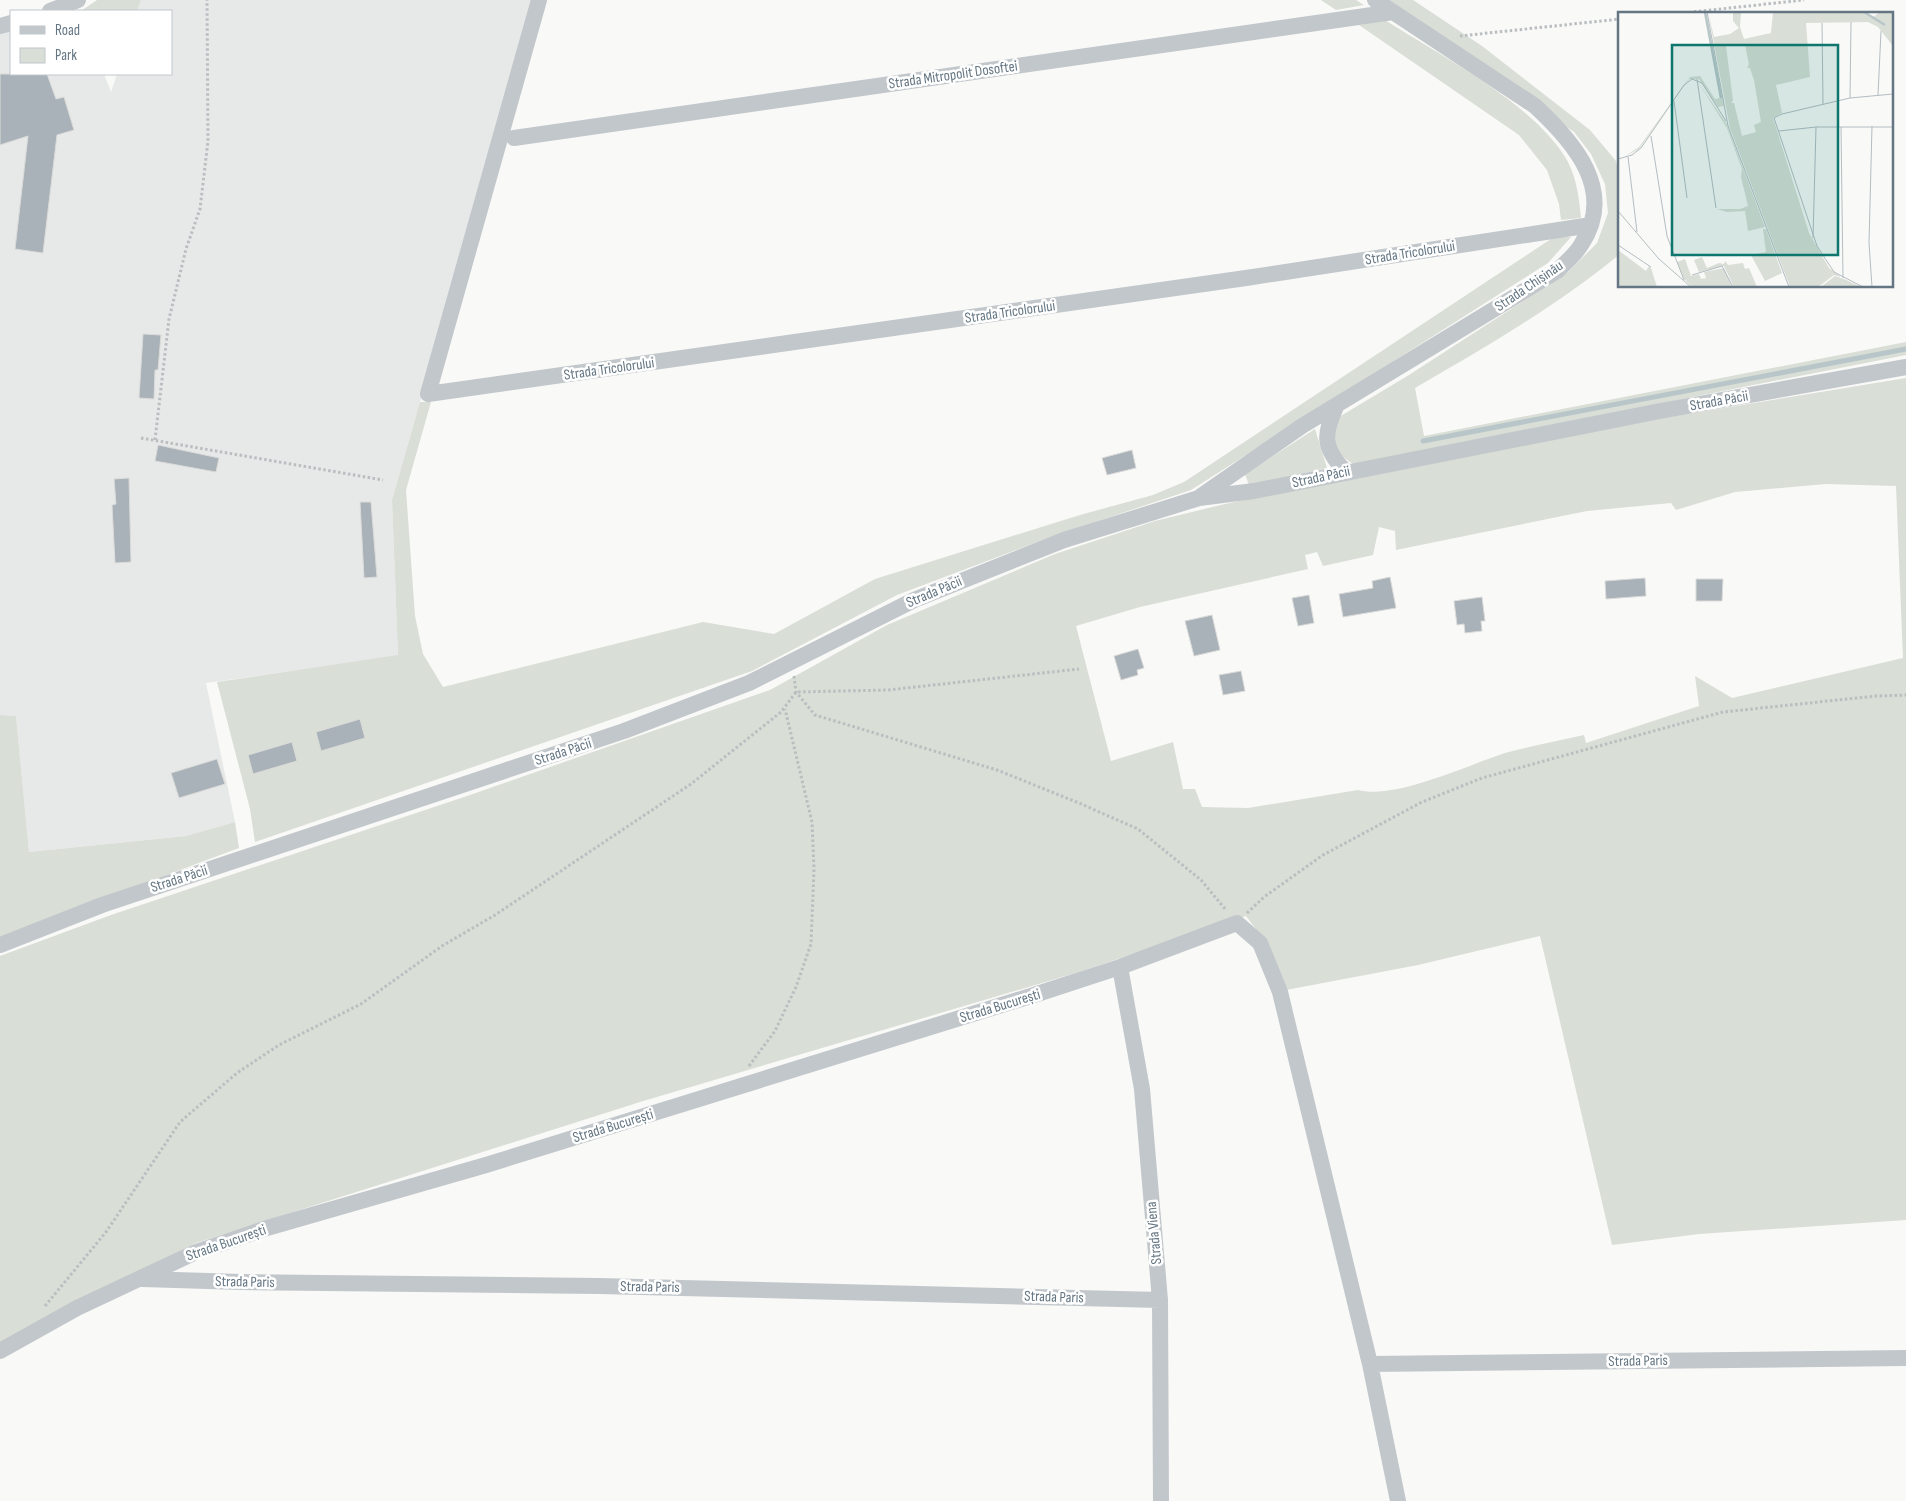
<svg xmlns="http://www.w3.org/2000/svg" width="1906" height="1501" font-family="'Sofia Sans Condensed',sans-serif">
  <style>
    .built { fill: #e7e8e8 }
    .green { fill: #d9ded6; fill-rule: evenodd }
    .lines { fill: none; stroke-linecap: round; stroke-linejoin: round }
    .stream { stroke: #b8c6c9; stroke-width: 5 }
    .building { fill: #a9b2b9; stroke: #dbdbd9 }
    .path { stroke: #babec1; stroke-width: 3; stroke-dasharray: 2.5 2.5; stroke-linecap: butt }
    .minor { stroke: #c2c7cb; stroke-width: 16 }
    .labels { text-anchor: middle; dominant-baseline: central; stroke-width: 5; stroke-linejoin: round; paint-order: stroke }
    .street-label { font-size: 15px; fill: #647683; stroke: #fff }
    .inset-river { fill: none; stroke: #b8c6c9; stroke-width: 2.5 }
    .inset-road { fill: none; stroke: #b4bdc2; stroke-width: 1 }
    .view { fill: #0f766e; fill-opacity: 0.15; stroke: #0f766e; stroke-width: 2.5 }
    .inset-edge { fill: none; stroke: #647683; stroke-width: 2.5 }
  </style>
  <rect width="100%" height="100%" fill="#f9f9f7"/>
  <path class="built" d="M 141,0 L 533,0 L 532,11 L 392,500 L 398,656 L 206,683 L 235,822 L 186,836 L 29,852 L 16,716 L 0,715 L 0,31 L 11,29 L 11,74 L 104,74 L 111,92 L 117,74 L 171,74 L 171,11 L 137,11 Z"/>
  <path class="green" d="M 97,0 L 141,0 L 137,11 L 81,11 Z
    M 1321,0 L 1356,0 L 1364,5 L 1336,10 Z
    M 1383,0 L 1413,0 L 1482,46 L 1590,130 L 1616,161 L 1620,178 L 1620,254 C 1557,306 1485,347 1415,388 L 1424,436 L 1906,342 L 1906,355 L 1353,464 C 1332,449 1331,442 1339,417 L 1409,375 L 1568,272 L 1597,243 L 1608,213 L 1605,184 L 1591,154 L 1574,132 Z
    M 1385,20 C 1439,55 1537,105 1568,162 C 1577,180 1579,198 1581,218 L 1561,220 L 1559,204 L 1547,170 L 1519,135 L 1359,25 Z
    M 1554,237 L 1571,237 L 1548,263 L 1191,490 L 1053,536 L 897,595 L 752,671 L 255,842 L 250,809 L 217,682 L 398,655 L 392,500 L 420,402 L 431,402 L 406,490 L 415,616 L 423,654 L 443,687 L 703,622 L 774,634 L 875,579 L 1080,515 L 1153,495 L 1184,482 Z
    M 1906,378 L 1906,1220 L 1699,1234 L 1612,1245 L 1540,936 L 1418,965 L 1286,990 L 1268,945 L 1246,916 L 1079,972 L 640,1102 L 196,1243 L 49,1315 L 0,1344 L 0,956 L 111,915 L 470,795 L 770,690 L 887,625 L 1055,554 L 1155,521 L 1225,504 L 1400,468 L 1669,417 ZM 1826,484 L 1896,486 L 1903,658 L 1732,698 L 1695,676 L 1699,706 L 1586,743 L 1584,735 C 1558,741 1531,746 1505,753 C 1468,765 1394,800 1358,790 L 1248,808 L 1202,807 L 1195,789 L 1183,789 L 1173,742 L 1111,761 L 1076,626 L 1140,607 L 1308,569 L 1305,555 L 1317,552 L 1323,566 L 1373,555 L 1379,527 L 1395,531 L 1396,550 L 1587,511 L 1671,503 L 1676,510 L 1735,492 Z
    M 1315,429 L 1327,468 L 1249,485 L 1245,474 Z
    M 0,715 L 16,716 L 29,852 L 186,836 L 235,822 L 239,848 L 0,937 Z"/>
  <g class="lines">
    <path class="stream" d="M 1423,441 L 1906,349"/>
  </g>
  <path class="building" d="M 0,74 L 47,74 L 56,99 L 64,97 L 74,130 L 57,135 L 43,253 L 15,249 L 28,136 L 0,145 Z
    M 143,334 L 161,335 L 158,370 L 155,370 L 154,399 L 139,398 Z
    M 158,445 L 219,458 L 216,472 L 155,461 Z
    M 1132,450 L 1136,468 L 1107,475 L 1102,458 Z
    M 129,478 L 131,562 L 115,563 L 112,505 L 116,504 L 114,479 Z
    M 360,502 L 371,502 L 377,577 L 364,578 Z
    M 1390,577 L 1396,608 L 1343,617 L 1339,594 L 1373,588 L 1372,581 Z
    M 1645,578 L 1646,596 L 1606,599 L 1605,581 Z
    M 1696,579 L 1723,579 L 1722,601 L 1696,601 Z
    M 1309,595 L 1314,623 L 1298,626 L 1292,598 Z
    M 1482,597 L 1485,621 L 1481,621 L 1482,631 L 1465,633 L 1464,624 L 1457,625 L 1454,601 Z
    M 1212,615 L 1220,650 L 1194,656 L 1185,621 Z
    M 1138,649 L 1144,668 L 1137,670 L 1138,675 L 1121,680 L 1114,656 Z
    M 1241,671 L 1245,691 L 1223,695 L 1219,675 Z
    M 360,719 L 365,738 L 321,751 L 316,732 Z
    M 292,742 L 297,761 L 253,774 L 248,755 Z
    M 217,759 L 225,784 L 179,798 L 171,773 Z"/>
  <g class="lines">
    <path class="path" d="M 1674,14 L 1804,0
      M 1460,36 L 1620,19
      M 141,438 L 383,480
      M 155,440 L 169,319 L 186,249 L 200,209 L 208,141 L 207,0
      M 794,676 L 796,692 L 815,715 L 997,770 L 1079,803 L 1138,829 L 1201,880 L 1226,910
      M 1247,913 L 1264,897 L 1323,855 L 1422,802 L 1482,778 L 1723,712 L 1876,696 L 1906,695
      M 749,1066 L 775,1031 L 796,987 L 811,944 L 814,869 L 812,822 L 785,709
      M 45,1306 L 106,1232 L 180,1122 L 237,1073 L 279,1045 L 361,1004 L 442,946 L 495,915 L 691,784 L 781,712 L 796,692 L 888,690 L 1079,669"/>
    <path class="minor" d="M 539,0 L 428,394 L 1246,278 L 1591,225
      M 50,11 L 78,0
      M 0,26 L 11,23
      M 514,138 L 1393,12
      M 1336,407 C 1323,435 1323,448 1345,471
      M 1201,496 L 1302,426 L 1557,271 C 1565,263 1575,255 1581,245 C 1617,191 1574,142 1535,106 L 1375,0
      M 0,945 L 102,905 L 624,731 L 749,683 L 914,600 L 1064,540 L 1199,498 L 1254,491 L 1660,411 L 1906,367
      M 1120,967 L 1142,1089 L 1160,1300 L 1161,1501
      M 142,1279 L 241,1282 L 599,1286 L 1160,1300
      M 0,1351 L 77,1308 L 196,1252 L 267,1228 L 486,1165 L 1034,995 L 1120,967 L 1237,923 L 1260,943 L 1280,992 L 1370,1364 L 1398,1501
      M 1370,1364 L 1906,1358"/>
  </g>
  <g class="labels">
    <g class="street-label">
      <text transform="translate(953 75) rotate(-8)">Strada Mitropolit Dosoftei</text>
      <text transform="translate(1410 253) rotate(-9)">Strada Tricolorului</text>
      <text transform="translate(1529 286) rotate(-34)">Strada Chișinău</text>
      <text transform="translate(1010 312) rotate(-8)">Strada Tricolorului</text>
      <text transform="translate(609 369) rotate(-8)">Strada Tricolorului</text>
      <text transform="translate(1719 401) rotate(-10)">Strada Păcii</text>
      <text transform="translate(1321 477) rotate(-12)">Strada Păcii</text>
      <text transform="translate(934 592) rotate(-23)">Strada Păcii</text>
      <text transform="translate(563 752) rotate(-18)">Strada Păcii</text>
      <text transform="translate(179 879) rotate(-18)">Strada Păcii</text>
      <text transform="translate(1000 1006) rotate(-17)">Strada București</text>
      <text transform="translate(613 1126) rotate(-17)">Strada București</text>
      <text transform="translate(1154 1233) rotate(-95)">Strada Viena</text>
      <text transform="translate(226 1243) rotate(-19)">Strada București</text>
      <text transform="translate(245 1282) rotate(1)">Strada Paris</text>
      <text transform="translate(650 1287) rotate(1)">Strada Paris</text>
      <text transform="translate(1054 1297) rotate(2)">Strada Paris</text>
      <text transform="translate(1638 1361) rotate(-1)">Strada Paris</text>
    </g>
  </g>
  <g transform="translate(1618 12)">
    <rect width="275" height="275" fill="#f9f9f7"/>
    <path d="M 88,0 L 106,94 L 100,95 L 81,67 L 71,67 L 21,137 L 6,145 L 21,135 L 72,65 L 82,64 L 97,87 L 102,86 ZM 90,0 L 96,25 L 112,22 L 121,16 L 115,9 L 115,0 L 123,0 L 122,15 L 126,27 L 153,21 L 155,0 L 243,0 L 254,6 L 262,0 L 275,0 L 275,34 L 260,15 L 250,10 L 188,11 L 192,65 L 158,73 L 164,101 L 155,106 L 191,221 L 211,256 L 223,265 L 216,263 L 200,275 L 172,275 L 112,116 ZM 127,33 L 131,52 L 129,56 L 132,56 L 136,68 L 143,110 L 136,113 L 138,120 L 124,124 L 116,91 L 113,91 L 115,89 L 108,34 ZM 80,70 L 108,111 L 147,215 L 130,219 L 127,199 L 109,200 L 99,197 L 122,197 L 130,194 L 123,165 L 124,157 L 109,116 ZM 145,217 L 148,217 L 164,261 L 147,269 L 133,243 L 148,240 ZM 0,238 L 28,259 L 31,254 L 33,256 L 39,275 L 0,275 ZM 84,245 L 89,256 L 101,251 L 106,252 L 107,249 L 110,253 L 125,251 L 127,257 L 131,256 L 139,275 L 116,275 L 106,254 L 81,260 L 76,248 ZM 67,247 L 73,264 L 81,262 L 83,267 L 88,266 L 86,260 L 106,256 L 114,275 L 74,275 L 66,267 L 59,250 ZM 217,264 L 226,267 L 243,275 L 203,275 Z" fill="#d9ded6" fill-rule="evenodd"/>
    <path class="inset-river" d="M 87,0 L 103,86M 246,0 L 267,13"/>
    <path class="inset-road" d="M 89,0 L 110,114 L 171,275M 204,11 L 205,92M 79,67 L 98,196M 260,83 L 263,19M 232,86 L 233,10M 56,89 L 69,186M 254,114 L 251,231 L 254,275M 223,115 L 225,266M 161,119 L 198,115 L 275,115M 33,124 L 49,224 L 66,268M 10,145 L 19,220M 0,147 L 14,143 L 23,136 L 66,73 L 74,67 L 84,71 L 108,109M 0,199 L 41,247 L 73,275M 195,226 L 198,115M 0,233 L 33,255M 74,263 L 104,254 L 115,275M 245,275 L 216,260 L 199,234 L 156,106 L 164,102 L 232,86 L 275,82"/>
    <path class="view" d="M 54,33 L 220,33 L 220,243 L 54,243 Z"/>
    <rect width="275" height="275" class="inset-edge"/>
  </g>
  <rect x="10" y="10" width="162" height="65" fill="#ffffff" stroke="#c1c8cd"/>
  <rect x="20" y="26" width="25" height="8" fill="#c2c7cb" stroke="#c1c8cd"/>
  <text x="55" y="35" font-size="15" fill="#647683">Road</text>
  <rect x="20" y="48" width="25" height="15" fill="#d9ded6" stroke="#c1c8cd"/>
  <text x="55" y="60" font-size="15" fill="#647683">Park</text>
</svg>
